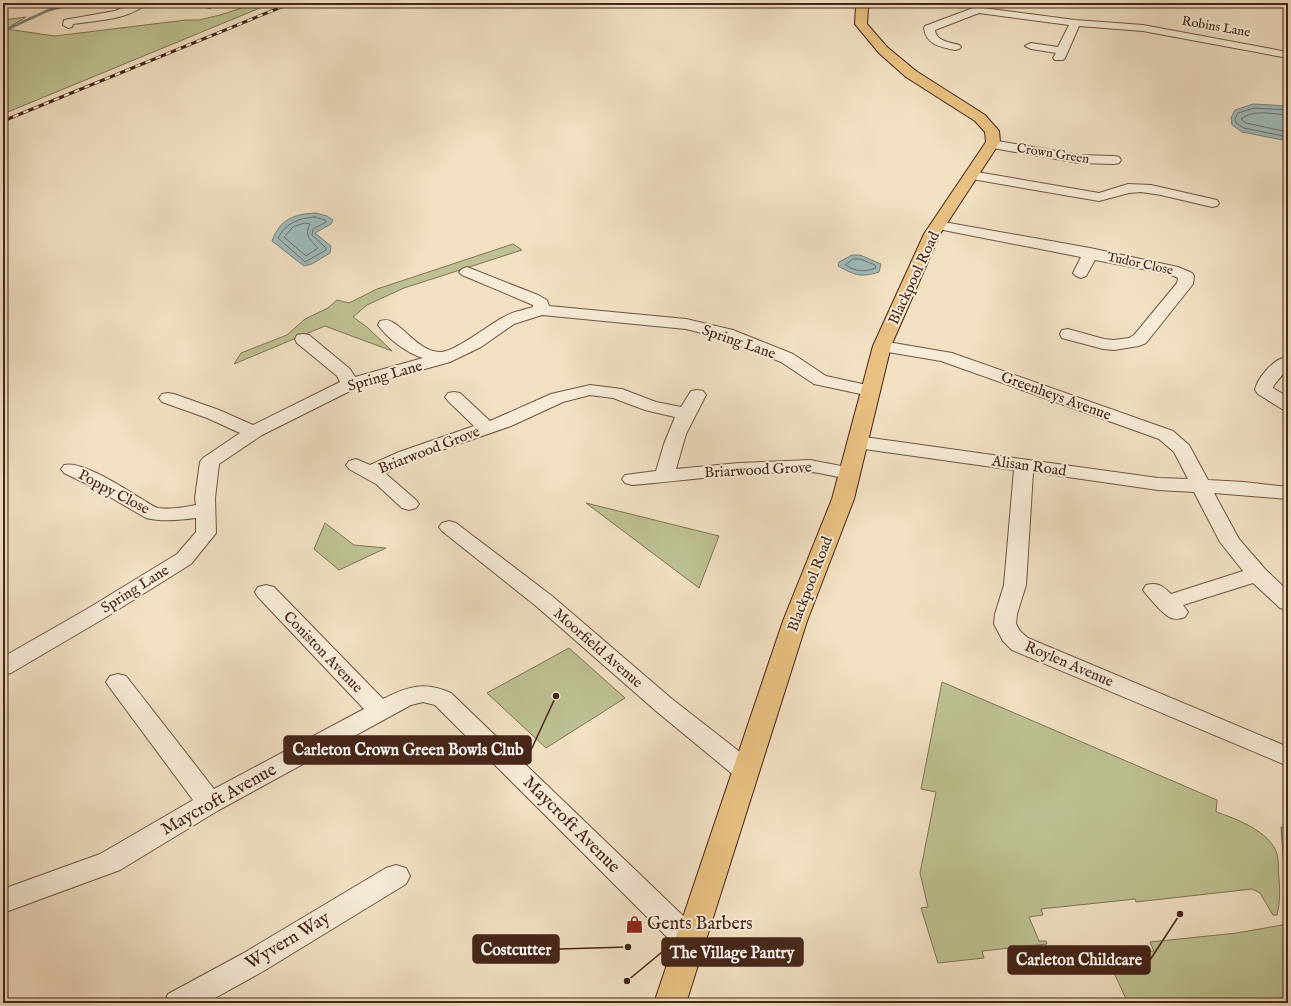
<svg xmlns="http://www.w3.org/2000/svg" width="1291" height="1006" font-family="'IM FELL English',serif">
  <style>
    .green { fill: #bdc191; stroke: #827355 }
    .water { fill: #9ebbbd; stroke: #7b7f7b }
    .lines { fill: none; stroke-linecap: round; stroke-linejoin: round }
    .shore { stroke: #72706b; stroke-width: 1 }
    .stream { stroke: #7b7f7b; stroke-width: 3 }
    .minor-casing { stroke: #715443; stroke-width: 2 }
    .major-casing { stroke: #462519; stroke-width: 2 }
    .minor { fill: #f6ebd7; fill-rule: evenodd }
    .major { fill: #e8c081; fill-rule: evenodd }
    .rail-casing { stroke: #462519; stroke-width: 3 }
    .rail { stroke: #f6ebd7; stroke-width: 2; stroke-dasharray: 5.5; stroke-linecap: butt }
    .labels { text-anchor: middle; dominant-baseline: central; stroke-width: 4; stroke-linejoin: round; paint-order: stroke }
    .far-street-label { font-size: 13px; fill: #462519; stroke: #f6ebd7 }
    .street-label { font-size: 15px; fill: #462519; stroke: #f6ebd7 }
    .near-street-label { font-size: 18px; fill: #462519; stroke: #f6ebd7 }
    .near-poi-label { font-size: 18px; fill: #462519; stroke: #f6ebd7; text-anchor: start }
    .leader { fill: none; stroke: #462519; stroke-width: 1.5 }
    .callout-dot { fill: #462519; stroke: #f6ebd7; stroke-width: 1.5 }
    .callout { fill: #462519; stroke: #462519; stroke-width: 1.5 }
    .callout-label { font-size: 16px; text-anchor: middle; font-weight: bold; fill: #fff }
  </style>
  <rect width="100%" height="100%" fill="#f1e0c2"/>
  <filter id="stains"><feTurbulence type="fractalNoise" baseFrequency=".005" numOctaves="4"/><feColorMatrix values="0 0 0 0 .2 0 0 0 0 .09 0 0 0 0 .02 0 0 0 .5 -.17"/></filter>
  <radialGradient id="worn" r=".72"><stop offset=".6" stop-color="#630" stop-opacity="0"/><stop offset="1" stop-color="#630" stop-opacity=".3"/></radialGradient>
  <path class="green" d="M 257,3 L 272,3 L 3,114 L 3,20 L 26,17 L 6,29 L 55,36 L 186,20 L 199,20 L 220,15 Z
    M 513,244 L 522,250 L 404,288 L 367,305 L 353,317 L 367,327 L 392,351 L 325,326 L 234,364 L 241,353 L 287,335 L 305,319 L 328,308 L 337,300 L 349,303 L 377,289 Z
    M 586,503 L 719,536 L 699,588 Z
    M 325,523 L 354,545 L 386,548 L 339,570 L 314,549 Z
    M 569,648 L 625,698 L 546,748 L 487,693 Z
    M 942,682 L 1217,800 L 1216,812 C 1235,818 1271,832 1277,854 C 1279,861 1278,871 1279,879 C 1280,892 1280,903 1277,915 L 1273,915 L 1260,893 L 1252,889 L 1136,902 L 1135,899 L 1041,909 L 1043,915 L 1029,917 L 1039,941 L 1046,941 L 1047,944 L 982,951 L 984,958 L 938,963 L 921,908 L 928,907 L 920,873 L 936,792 L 921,789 Z
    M 1281,827 L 1288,830 L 1288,1003 L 1128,1003 L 1106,956 L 1127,954 L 1126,950 L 1131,949 L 1133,953 L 1154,951 L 1150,942 L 1237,933 L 1288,924 Z"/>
  <path class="water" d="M 1253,104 L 1288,106 L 1288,141 L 1242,132 L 1232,125 L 1231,118 L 1235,110 Z
    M 316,213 L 327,216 L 333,220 L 331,224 L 315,233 L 331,246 L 330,253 L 312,264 L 304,266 L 272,241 C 280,219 294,214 316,213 Z
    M 852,255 L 860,255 L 881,264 L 879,272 C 860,278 855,275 838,266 L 839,262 Z"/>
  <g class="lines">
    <path class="shore" d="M 1288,110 L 1254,108 L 1238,113 L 1235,119 L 1236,123 L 1244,128 L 1288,137
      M 1288,115 C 1272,114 1254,109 1241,119 L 1246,123 L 1288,132
      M 315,217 L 325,220 L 326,222 L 313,229 L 312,235 L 326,248 L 326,250 L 305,262 L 278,238 C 286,223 299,218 315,217 Z
      M 305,223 L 310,224 C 304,236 310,240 318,248 L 306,256 L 284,237 L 293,227 Z
      M 853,259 L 860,259 L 875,265 L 876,268 C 865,272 855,272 846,265 Z"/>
    <path class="stream" d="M 3,31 L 49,10 L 75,3"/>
    <defs>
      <path id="minor" d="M 3,3 L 20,3 L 19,5 L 3,8 Z
        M 134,3 L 146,3 C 134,19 92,21 73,24 L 72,27 L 68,28 L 63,25 L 64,20 L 115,11 Z
        M 204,3 L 214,3 L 215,5 L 210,8 L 206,7 Z
        M 972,3 L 982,3 L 983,8 L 1075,20 L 1143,25 L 1288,52 L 1288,58 L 1143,31 L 1079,26 L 1065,58 L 1063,60 L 1055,60 L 1053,58 L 1056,53 L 1031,49 L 1025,46 L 1031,43 L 1058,47 L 1069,25 L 979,13 L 935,30 C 936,41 949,42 959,45 L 961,47 L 959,49 L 955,50 C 941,47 926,45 924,28 L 925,26 L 973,8 Z
        M 992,140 L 1079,155 L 1114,156 L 1119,157 L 1121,160 L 1119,163 L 1114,164 L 1079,163 L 987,147 L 985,144 L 987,141 Z
        M 971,171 L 1099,193 L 1128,184 L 1151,185 L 1217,200 L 1219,203 L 1217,206 L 1212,207 L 1161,195 L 1141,192 L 1129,193 L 1099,201 L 966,178 L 964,175 L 966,172 Z
        M 938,221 L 1090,248 L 1178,267 L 1192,273 L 1194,276 L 1193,284 L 1146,343 L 1139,346 L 1114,350 L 1103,349 L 1062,338 L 1060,334 L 1062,330 L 1068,329 L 1104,339 L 1114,340 L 1129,338 L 1134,335 L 1177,283 L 1178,278 L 1169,274 L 1095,260 L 1086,276 L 1081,278 L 1076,276 L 1073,273 L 1081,257 L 933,228 L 931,225 L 933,222 Z
        M 467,267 L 538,295 L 547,300 L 549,306 L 686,319 L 733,330 L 793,354 L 826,376 L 876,387 L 879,391 L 876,395 L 870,396 L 814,384 L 781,362 L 721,338 L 686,329 L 542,315 L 514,324 L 481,347 L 450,362 L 356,388 L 262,435 L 219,464 L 215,498 L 216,533 L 191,564 L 103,619 L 11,673 L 3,675 L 3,657 L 87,609 L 177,554 L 196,532 L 196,518 C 180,520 162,522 146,518 L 91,486 L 64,473 L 61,469 L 64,465 C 82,460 125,489 142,499 C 147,502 153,507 158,508 C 171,510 184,507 196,505 L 195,498 L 200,462 L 203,458 L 240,433 L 207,418 L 162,402 L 159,398 L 162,394 L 168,393 L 174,394 L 219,410 L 253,425 L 340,382 L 337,376 L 297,343 L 295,339 L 297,335 L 303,334 L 309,335 L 350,369 L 355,377 L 423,358 C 407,353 388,339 378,325 L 380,321 C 384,320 388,319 392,322 C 407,330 420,352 441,352 C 454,352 489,325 502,318 C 511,312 523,310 533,307 L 533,305 L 526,302 L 462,275 L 459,272 L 462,269 Z
        M 882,341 L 952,353 L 1173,431 L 1189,445 L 1208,480 L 1244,482 L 1288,487 L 1288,499 L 1214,493 L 1239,539 L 1265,569 L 1288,591 L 1288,610 L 1280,608 L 1253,583 L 1183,605 L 1188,612 L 1185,617 C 1180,619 1175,620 1169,617 C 1162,613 1148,597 1143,590 L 1146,585 C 1158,582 1163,586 1171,594 L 1243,571 L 1220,542 L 1194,492 L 1158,490 L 1033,472 L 1026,585 L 1017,614 L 1016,624 L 1020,631 L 1028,638 L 1288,747 L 1288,766 L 1012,650 L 1003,641 L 994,624 L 995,614 L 1004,585 L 1014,470 L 857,448 L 850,446 L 848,442 L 850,438 L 857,436 L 1158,478 L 1188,479 L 1174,452 L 1159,439 L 941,361 L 876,350 L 874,346 L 876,342 Z
        M 1283,358 L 1288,359 L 1288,368 L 1274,385 L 1273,388 L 1288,397 L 1288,410 L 1282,409 L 1258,394 L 1255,390 C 1257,379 1272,361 1283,358 Z
        M 590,385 L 622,389 L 656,402 L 681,407 L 691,391 L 697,390 L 703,391 L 706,395 L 686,434 L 676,469 L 739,463 L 810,460 L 857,469 L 860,473 L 857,477 C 841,481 825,472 809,472 C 750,471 690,480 632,485 L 625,483 L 622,479 L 625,475 L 656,471 L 664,444 L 675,417 L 645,410 L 613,398 L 590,395 L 563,402 L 511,426 L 413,460 L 385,473 L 416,500 L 419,504 L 416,508 L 409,510 L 402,508 L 376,484 L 349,469 L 346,465 L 349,461 L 356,459 L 370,465 L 399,452 L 474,426 L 448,401 L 445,397 L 448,393 L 454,392 L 460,393 L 490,421 L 551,394 Z
        M 449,521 L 456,523 L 552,596 L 672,699 L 754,763 L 758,770 L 754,777 L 745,780 L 736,777 L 656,711 L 536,606 L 442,531 L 439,527 L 442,523 Z
        M 266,585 L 274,587 L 383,699 C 408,686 425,681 451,693 L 701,933 L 705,942 L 701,951 L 691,954 L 681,951 L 435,705 L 423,702 L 411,705 L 219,810 L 120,870 L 3,913 L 3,889 L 100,854 L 193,800 L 110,688 L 106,682 L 110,676 L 118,674 L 126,676 L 214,789 L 364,709 L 258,597 L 255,592 L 258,587 Z
        M 396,865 L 406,868 L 410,876 L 406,884 L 262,972 L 206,1003 L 164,1003 L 168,994 L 242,954 L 386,868 Z"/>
      <path id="major" d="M 860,3 L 874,3 L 868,8 L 867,24 L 887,47 L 916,71 L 985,115 L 999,131 L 1000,142 L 940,234 L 891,346 L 854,499 L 807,621 L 686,1003 L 654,1003 L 783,621 L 832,499 L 873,346 L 924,234 L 986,142 L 985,132 L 975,121 L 906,77 L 879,53 L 855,24 L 856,7 Z"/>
    </defs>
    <use href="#minor" class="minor-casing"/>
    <use href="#major" class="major-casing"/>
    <use href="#minor" class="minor"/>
    <use href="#major" class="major"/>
    <defs>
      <path id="rail" d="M 3,121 L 291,3"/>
    </defs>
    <use href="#rail" class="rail-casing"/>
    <use href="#rail" class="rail"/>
  </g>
  <defs>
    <symbol id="shop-bare" viewBox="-9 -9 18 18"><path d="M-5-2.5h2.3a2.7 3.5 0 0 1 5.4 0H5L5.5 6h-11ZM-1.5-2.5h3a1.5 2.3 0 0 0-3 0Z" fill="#8f2418" stroke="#f6ebd7" stroke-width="2.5" paint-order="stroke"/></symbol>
  </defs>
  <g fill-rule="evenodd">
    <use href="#shop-bare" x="622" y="912" width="25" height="25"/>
  </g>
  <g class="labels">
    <g class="far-street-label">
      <text transform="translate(1216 27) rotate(10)">Robins Lane</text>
      <text transform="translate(1053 154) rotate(9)">Crown Green</text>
      <text transform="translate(1140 264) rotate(12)">Tudor Close</text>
    </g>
    <g class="street-label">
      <text transform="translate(914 278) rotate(-65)">Blackpool Road</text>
      <text transform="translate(739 342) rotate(19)">Spring Lane</text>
      <text transform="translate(385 376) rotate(-16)">Spring Lane</text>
      <text transform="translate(1056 396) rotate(20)">Greenheys Avenue</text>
      <text transform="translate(429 450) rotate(-21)">Briarwood Grove</text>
      <text transform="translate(1029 466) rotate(8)">Alisan Road</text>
      <text transform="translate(758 470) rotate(-3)">Briarwood Grove</text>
      <text transform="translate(114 492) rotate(28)">Poppy Close</text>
      <text transform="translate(810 584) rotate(-69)">Blackpool Road</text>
      <text transform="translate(135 589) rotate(-32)">Spring Lane</text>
      <text transform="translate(598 648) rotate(41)">Moorfield Avenue</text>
      <text transform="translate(323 652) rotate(46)">Coniston Avenue</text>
      <text transform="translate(1069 664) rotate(23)">Roylen Avenue</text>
    </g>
    <g class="near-street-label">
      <text transform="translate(219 800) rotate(-29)">Maycroft Avenue</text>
      <text transform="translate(571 825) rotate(45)">Maycroft Avenue</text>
      <text transform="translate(288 941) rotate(-31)">Wyvern Way</text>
    </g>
    <g class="near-poi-label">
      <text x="647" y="924">Gents Barbers</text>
    </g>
  </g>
  <path class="leader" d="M556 696L531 750M628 947L559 949M627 981L662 952M1180 914L1150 960"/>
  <g class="callout-dot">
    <circle cx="556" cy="696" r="4"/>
    <circle cx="628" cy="947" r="4"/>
    <circle cx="627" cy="981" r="4"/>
    <circle cx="1180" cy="914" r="4"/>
  </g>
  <g class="callout">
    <rect x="284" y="736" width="247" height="28" rx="4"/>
    <rect x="473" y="935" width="86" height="28" rx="4"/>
    <rect x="662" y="938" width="141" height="28" rx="4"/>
    <rect x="1008" y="946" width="142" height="28" rx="4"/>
  </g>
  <g class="callout-label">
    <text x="408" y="755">Carleton Crown Green Bowls Club</text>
    <text x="516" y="955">Costcutter</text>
    <text x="732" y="958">The Village Pantry</text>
    <text x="1079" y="965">Carleton Childcare</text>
  </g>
  <rect width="1291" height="1006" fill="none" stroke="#f1e0c2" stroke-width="16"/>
  <rect x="4" y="4" width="1283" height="998" fill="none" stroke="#462519" stroke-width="2"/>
  <rect x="8" y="8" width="1275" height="990" fill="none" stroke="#462519"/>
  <rect width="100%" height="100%" filter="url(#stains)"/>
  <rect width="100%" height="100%" fill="url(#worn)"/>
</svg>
